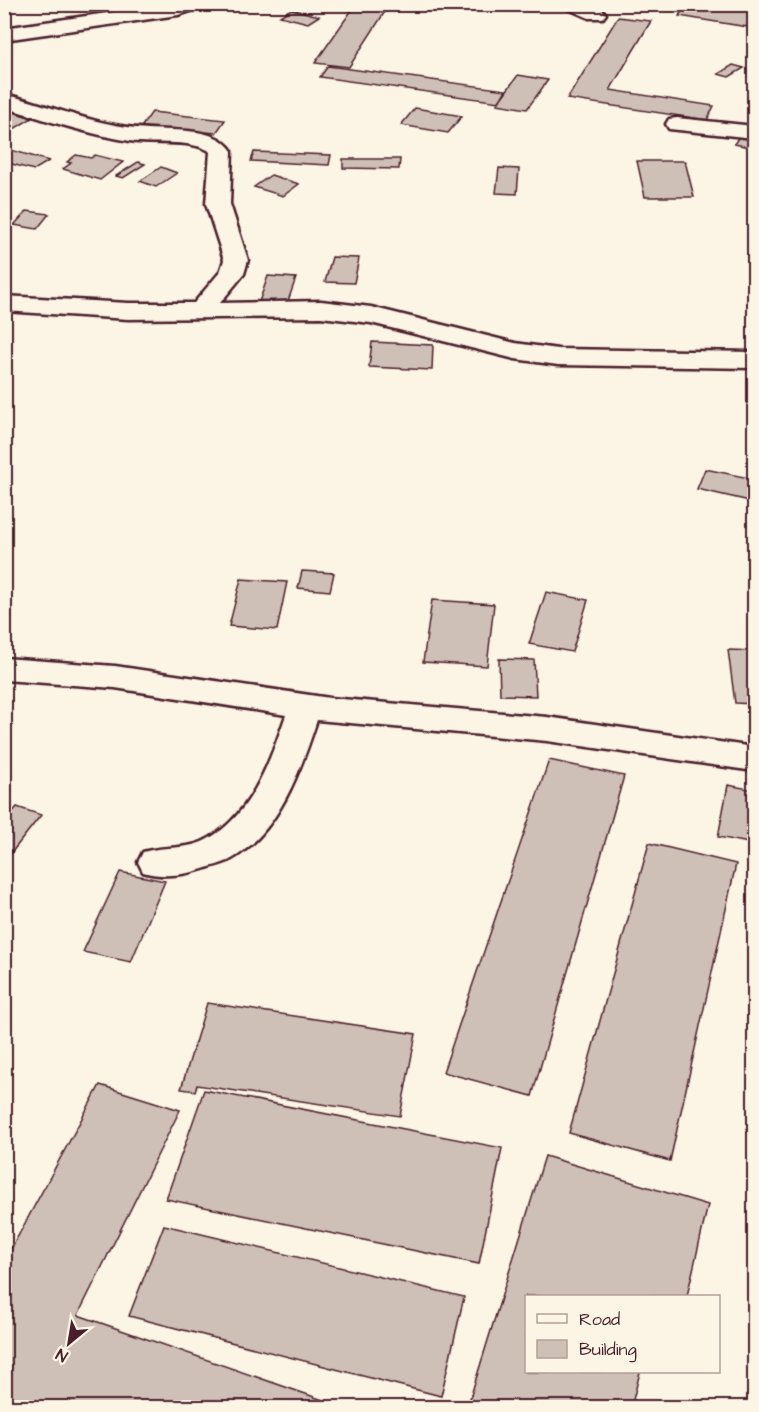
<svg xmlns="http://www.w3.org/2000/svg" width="759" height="1412" font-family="'Architects Daughter',sans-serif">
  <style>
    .building { fill: #cfc0b7; stroke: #4a1f2b; stroke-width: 1.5 }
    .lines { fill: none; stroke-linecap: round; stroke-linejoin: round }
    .minor-casing { stroke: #4a1f2b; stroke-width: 5 }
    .minor { fill: #fcf5e5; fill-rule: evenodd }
  </style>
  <rect width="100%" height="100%" fill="#fcf5e5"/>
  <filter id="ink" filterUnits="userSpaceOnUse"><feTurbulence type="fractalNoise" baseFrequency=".0167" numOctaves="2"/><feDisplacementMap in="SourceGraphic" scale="12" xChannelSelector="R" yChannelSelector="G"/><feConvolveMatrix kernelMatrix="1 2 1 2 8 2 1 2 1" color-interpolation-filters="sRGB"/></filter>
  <g filter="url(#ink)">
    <path class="building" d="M 356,4 L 390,4 L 349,67 L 315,63 Z
      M 686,4 L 714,4 L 754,11 L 754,28 L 679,16 Z
      M 291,9 L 319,16 L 308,23 L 280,16 Z
      M 618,17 L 651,21 L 610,90 L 714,106 L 707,120 L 567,99 Z
      M 733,65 L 744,68 L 729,77 L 718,74 Z
      M 328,66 L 506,90 L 499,102 L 320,77 Z
      M 518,75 L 548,80 L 527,109 L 497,104 Z
      M 415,108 L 462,116 L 448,133 L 401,125 Z
      M 4,109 L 32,118 L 9,132 L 4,131 Z
      M 152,112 L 225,120 L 216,133 L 206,132 L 202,137 L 139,130 Z
      M 740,135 L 754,137 L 754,148 L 734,144 Z
      M 11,150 L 49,161 L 34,170 L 4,162 L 4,154 Z
      M 254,152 L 331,155 L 329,165 L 251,161 Z
      M 76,155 L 91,158 L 95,155 L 123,162 L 100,180 L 63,169 L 71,163 L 67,162 Z
      M 343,159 L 400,159 L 399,169 L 343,168 Z
      M 637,161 L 685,161 L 694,197 L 645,197 Z
      M 138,162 L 145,164 L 123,178 L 116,176 Z
      M 161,167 L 177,173 L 156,187 L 140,181 Z
      M 499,168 L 519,169 L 517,194 L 496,193 Z
      M 271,175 L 299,184 L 283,196 L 254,187 Z
      M 27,211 L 49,214 L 37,229 L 14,225 Z
      M 332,257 L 359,258 L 354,283 L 325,282 Z
      M 268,276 L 296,278 L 287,304 L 259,302 Z
      M 372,342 L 433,345 L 432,370 L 369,367 Z
      M 705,469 L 754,479 L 754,502 L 697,489 Z
      M 302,571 L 334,573 L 330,591 L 298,588 Z
      M 241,579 L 287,582 L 277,630 L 229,626 Z
      M 546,592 L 588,600 L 572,652 L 529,644 Z
      M 432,600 L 494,604 L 487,666 L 423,662 Z
      M 728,650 L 754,651 L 754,704 L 735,703 Z
      M 499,659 L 534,660 L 536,696 L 500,695 Z
      M 549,760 L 624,776 L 532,1096 L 443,1072 Z
      M 728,785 L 754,790 L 754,844 L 718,837 Z
      M 17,807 L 41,815 L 4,862 L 4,823 Z
      M 649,843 L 736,864 L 670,1161 L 569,1133 Z
      M 120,872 L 165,881 L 131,962 L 83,952 Z
      M 207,1003 L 416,1034 L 400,1116 L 197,1085 L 195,1091 L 181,1089 Z
      M 100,1085 L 180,1110 L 78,1315 L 346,1408 L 40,1408 L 4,1395 L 4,1262 Z
      M 204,1090 L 502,1148 L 479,1264 L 166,1199 Z
      M 545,1156 L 708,1205 L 687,1296 L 526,1296 L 526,1372 L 640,1372 L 631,1408 L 467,1408 Z
      M 164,1225 L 464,1297 L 441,1396 L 129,1316 Z"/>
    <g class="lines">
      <defs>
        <path id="minor" d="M 169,4 L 202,4 L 200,8 L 178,15 L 4,40 L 4,28 Z
          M 564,4 C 578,4 597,1 606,14 L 603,18 L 589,18 L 566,8 Z
          M 4,94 C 42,103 77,118 115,125 C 139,130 163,129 188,131 C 205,133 222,136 232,151 L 230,204 L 248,260 L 244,274 L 220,303 L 321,301 L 371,307 L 515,343 L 558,349 L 754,352 L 754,368 L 558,365 L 515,359 L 371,323 L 321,317 L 128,319 L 4,311 L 4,296 L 128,303 L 194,303 L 220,272 L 224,260 L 206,204 L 210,152 L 208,150 C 185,139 155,145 130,141 C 87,134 46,120 4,107 Z
          M 677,118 L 754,126 L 754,138 L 669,129 L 666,124 L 669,119 Z
          M 4,658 L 115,666 L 330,698 L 547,717 L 754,747 L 754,771 L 547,741 L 317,720 C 301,769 278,835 228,861 C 221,864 213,866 206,868 C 186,875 164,878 143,872 L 138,862 L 143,852 C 162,846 183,850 202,842 C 250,820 270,761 286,715 L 115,688 L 4,680 Z"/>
      </defs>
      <use href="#minor" class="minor-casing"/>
      <use href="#minor" class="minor"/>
    </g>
  </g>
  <rect width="759" height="1412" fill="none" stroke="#fcf5e5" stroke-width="24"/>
  <rect x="12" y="12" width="735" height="1388" fill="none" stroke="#4a1f2b" stroke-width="2" filter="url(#ink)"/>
  <rect x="525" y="1295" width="195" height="78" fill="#fcf5e5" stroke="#b59f9b" stroke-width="1.5"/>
  <rect x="537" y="1314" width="30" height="9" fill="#fcf5e5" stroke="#b59f9b" stroke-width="1.5"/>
  <text x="579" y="1325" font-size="18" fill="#4a1f2b">Road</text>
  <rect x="537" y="1340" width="30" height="18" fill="#cfc0b7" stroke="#b59f9b" stroke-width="1.5"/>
  <text x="579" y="1355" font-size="18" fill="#4a1f2b">Building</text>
  <g transform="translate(69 1343) rotate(210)" stroke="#fcf5e5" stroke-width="4.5" paint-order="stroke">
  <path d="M0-4.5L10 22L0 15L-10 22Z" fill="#4a1f2b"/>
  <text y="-9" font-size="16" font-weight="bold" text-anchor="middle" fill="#4a1f2b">N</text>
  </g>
</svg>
